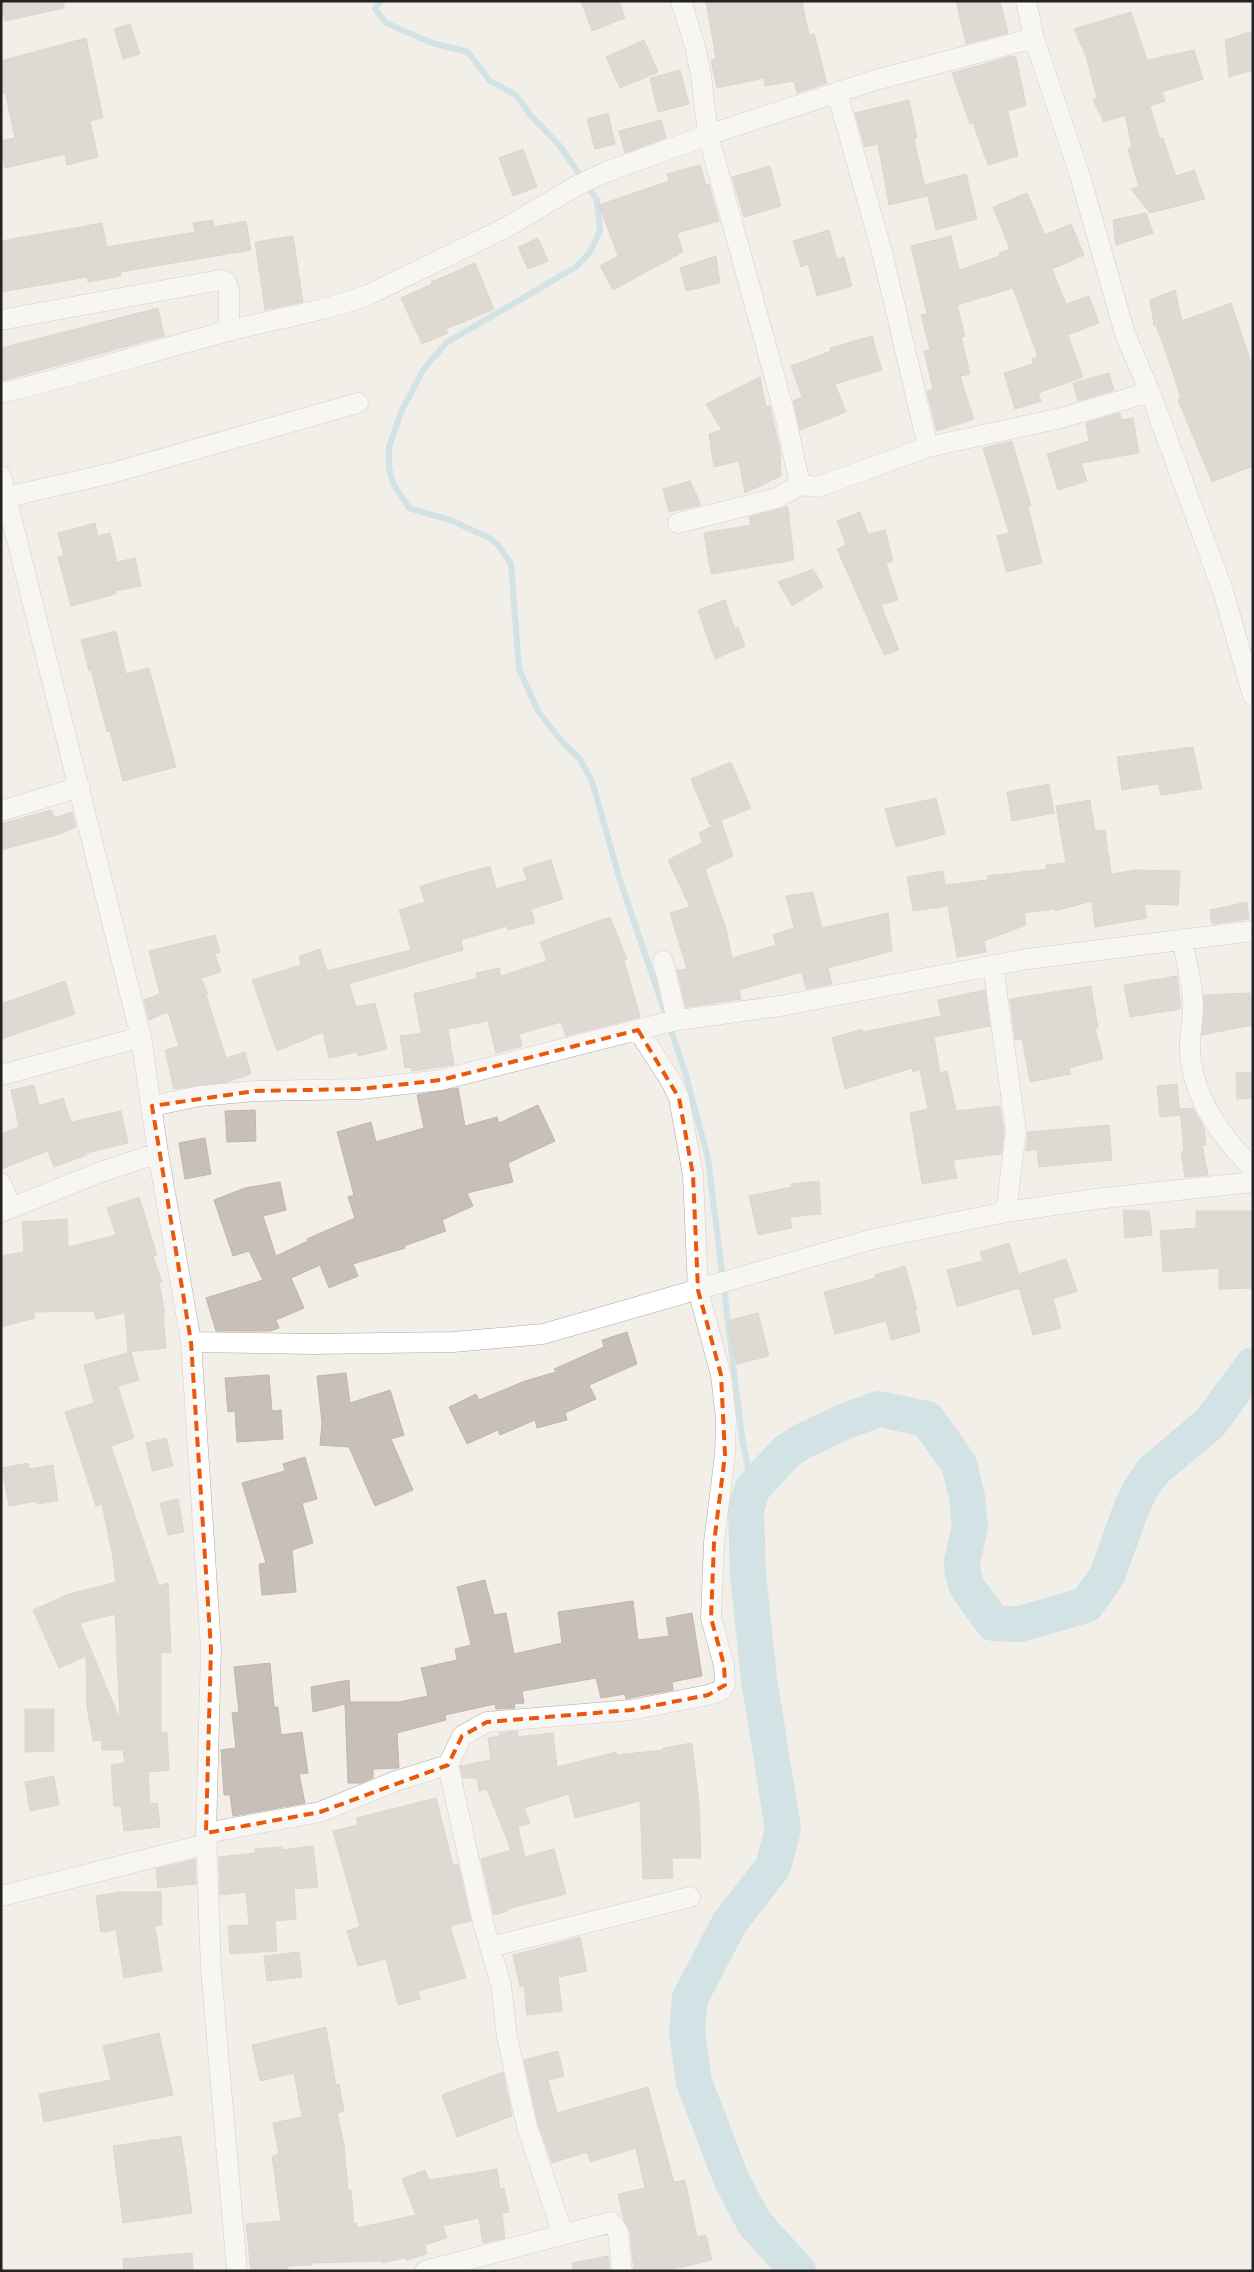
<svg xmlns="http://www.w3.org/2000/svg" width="1254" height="2272" font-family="'PT Sans',sans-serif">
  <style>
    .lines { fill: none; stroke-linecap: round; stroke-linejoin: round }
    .stream { stroke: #aad3df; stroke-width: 6 }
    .river { stroke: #aad3df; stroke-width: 36 }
    .building { fill: #c7bfb8; stroke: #c4b6ab; fill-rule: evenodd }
    .street-casing { stroke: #a9a9a9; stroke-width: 21 }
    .street { stroke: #fff; stroke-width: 20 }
    .marked { fill: none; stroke: #e8590c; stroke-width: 4; stroke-dasharray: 10 6; stroke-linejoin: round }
  </style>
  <rect width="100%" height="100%" fill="#f2efe9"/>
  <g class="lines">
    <path class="stream" d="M 381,1 L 375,9 L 386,23 L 432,43 L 468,52 L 490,81 L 516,95 L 531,116 L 560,146 L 597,200 L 600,231 L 590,252 L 576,267 L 446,343 L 423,370 L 401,412 L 389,447 L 389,468 L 393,483 L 409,508 L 453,521 L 489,538 L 498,545 L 511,564 L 519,669 L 538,711 L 563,743 L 580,759 L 592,781 L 619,877 L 685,1072 L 708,1158 L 742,1437 L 752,1489"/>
    <path class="river" d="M 798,2271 L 755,2224 L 732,2181 L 694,2082 L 687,2032 L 690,1998 L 730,1922 L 773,1867 L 783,1829 L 759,1679 L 748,1575 L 746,1510 L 752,1489 L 786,1452 L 801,1442 L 843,1422 L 879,1409 L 927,1419 L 959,1464 L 967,1497 L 970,1526 L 962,1562 L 963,1573 L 967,1587 L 993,1623 L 1020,1624 L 1086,1605 L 1107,1576 L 1131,1509 L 1140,1490 L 1154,1470 L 1210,1423 L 1253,1365"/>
  </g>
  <path class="building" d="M 12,1 L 64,1 L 64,8 L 5,21 L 1,4 Z
    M 581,1 L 619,1 L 625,18 L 592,31 Z
    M 706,1 L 802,1 L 809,35 L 814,34 L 827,83 L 797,93 L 794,81 L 765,86 L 764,78 L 717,88 L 711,60 L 716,59 Z
    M 956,1 L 1000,1 L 1008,33 L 966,44 Z
    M 1131,12 L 1147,60 L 1194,50 L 1203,79 L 1162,92 L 1165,101 L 1150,106 L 1160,139 L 1163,138 L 1176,176 L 1194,170 L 1205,199 L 1150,213 L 1131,189 L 1139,187 L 1128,149 L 1132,147 L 1125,115 L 1104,122 L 1093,100 L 1097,98 L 1086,56 L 1074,29 Z
    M 130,24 L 140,54 L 123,59 L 114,29 Z
    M 1253,31 L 1253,70 L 1229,77 L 1225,40 Z
    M 86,38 L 103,118 L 90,121 L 98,157 L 67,165 L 65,154 L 5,168 L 1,141 L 15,138 L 5,92 L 1,94 L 1,61 Z
    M 644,40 L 658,72 L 620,88 L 606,57 Z
    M 1013,56 L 1016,57 L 1026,105 L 1008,111 L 1018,156 L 988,165 L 973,123 L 970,124 L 952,73 Z
    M 680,70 L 689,104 L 658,112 L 650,78 Z
    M 909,100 L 917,138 L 914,139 L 927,196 L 889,205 L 878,144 L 865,147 L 855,113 Z
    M 608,113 L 615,144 L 595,149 L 587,119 Z
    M 661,120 L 666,138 L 625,153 L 619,131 Z
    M 523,149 L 537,187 L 513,196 L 499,158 Z
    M 700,165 L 706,185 L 709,184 L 719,221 L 677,233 L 683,252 L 613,290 L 600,266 L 618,256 L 599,205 L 669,181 L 667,174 Z
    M 770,166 L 781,206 L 744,217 L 732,177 Z
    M 966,174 L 977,219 L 936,230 L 925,185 Z
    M 1027,193 L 1045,235 L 1071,224 L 1084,255 L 1052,269 L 1066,304 L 1089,296 L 1099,323 L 1068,335 L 1083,377 L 1038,393 L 1041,401 L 1015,409 L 1004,373 L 1033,364 L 1032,359 L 1038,357 L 1013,288 L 957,305 L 965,336 L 961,337 L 970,374 L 960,376 L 974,419 L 937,431 L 927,391 L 933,389 L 924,351 L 930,350 L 921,315 L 927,314 L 911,246 L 951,236 L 959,270 L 1000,256 L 999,253 L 1010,249 L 993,207 Z
    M 1146,213 L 1153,233 L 1116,245 L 1113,220 Z
    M 213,220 L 214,227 L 246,221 L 251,250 L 120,272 L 121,276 L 88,282 L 87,277 L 1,292 L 1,241 L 102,223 L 107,247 L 195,232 L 193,223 Z
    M 829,230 L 837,259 L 844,257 L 852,286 L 817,296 L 808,264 L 801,267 L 793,241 Z
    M 293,236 L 303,302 L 265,310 L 255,242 Z
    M 538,238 L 548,261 L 528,269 L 518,247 Z
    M 716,256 L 720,283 L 686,291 L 680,268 Z
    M 475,263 L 494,309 L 446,329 L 448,333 L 422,344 L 401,298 L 432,284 L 431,282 Z
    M 1175,290 L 1182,321 L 1231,303 L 1253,368 L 1253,466 L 1212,482 L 1178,400 L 1181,399 L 1171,367 L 1156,325 L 1154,326 L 1150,300 Z
    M 158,308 L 164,336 L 1,381 L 1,348 Z
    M 872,336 L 882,370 L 835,384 L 846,412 L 800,430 L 793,401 L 802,397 L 791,366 L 831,351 L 830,348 Z
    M 1109,373 L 1114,390 L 1078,401 L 1073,383 Z
    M 760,377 L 766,407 L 770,406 L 780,450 L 781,476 L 745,493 L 739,461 L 714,467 L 709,434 L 722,430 L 706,404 Z
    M 1120,413 L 1121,420 L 1133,418 L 1139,453 L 1081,463 L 1087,481 L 1058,490 L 1047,454 L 1089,441 L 1086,423 Z
    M 1012,441 L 1031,506 L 1028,507 L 1042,563 L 1006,572 L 997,536 L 1009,533 L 983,448 Z
    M 690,481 L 701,505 L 669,512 L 663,489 Z
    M 788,507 L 794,560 L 711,574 L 704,533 L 751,525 L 749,517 Z
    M 860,512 L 868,534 L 885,530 L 893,561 L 886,563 L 898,600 L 881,605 L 899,650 L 884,655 L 837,549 L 846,545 L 837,521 Z
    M 95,523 L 98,536 L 110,533 L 117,562 L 135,558 L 141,586 L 115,591 L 116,594 L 71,606 L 58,557 L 64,556 L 58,533 Z
    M 813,569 L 823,587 L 792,606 L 778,582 Z
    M 725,600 L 735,629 L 738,627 L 745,646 L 715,659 L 698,610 Z
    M 116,631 L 126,674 L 149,668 L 176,767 L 123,781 L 110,731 L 107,732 L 91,670 L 89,671 L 81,640 Z
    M 1193,747 L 1202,789 L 1161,795 L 1158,784 L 1122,790 L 1117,757 Z
    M 731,762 L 751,808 L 710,825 L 691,779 Z
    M 1049,784 L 1054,813 L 1012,821 L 1007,792 Z
    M 936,798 L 945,834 L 896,847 L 885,809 Z
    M 1090,800 L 1095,831 L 1105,830 L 1111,874 L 1136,870 L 1180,871 L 1178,905 L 1144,904 L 1147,918 L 1095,927 L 1092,901 L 1055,911 L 1055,909 L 1024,913 L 1026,925 L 984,941 L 986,952 L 957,957 L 948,906 L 913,911 L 907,877 L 943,871 L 945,885 L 988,880 L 987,876 L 1047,869 L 1046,865 L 1066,863 L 1056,806 Z
    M 51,810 L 55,818 L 72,812 L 76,827 L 57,835 L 1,850 L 1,824 Z
    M 721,821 L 733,856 L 705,869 L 726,929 L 732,958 L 776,945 L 773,935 L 794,928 L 786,896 L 813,892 L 822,928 L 888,913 L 892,951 L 828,968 L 832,984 L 806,989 L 802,972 L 739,990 L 741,999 L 686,1007 L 677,970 L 687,969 L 670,913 L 690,907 L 668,860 L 702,843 L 699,833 Z
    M 551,860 L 563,899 L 531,909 L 535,923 L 508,930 L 507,926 L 461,940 L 463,950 L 349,984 L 356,1007 L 375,1003 L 387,1049 L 358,1056 L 357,1052 L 329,1058 L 323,1032 L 277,1051 L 252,980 L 301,965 L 299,956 L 320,949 L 327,971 L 411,950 L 399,910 L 425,902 L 420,886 L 490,866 L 496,889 L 527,880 L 523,868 Z
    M 1247,902 L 1249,919 L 1212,924 L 1210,910 Z
    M 610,917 L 627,959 L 624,960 L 640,1017 L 566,1036 L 561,1022 L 519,1034 L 522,1046 L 496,1053 L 488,1021 L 448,1029 L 454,1065 L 412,1071 L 411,1067 L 405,1068 L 400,1036 L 421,1033 L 414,994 L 478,978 L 476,973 L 499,968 L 501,976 L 547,961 L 540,942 Z
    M 215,935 L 220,952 L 215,954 L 221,972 L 201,978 L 208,994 L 206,995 L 226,1058 L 245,1052 L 251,1074 L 227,1082 L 174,1089 L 165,1050 L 179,1046 L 168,1012 L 149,1020 L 144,1000 L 160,994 L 149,951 Z
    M 1177,976 L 1181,1009 L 1130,1017 L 1124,985 Z
    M 65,981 L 75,1014 L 1,1039 L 1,1004 Z
    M 1091,986 L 1098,1028 L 1095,1028 L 1103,1059 L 1069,1068 L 1071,1074 L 1030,1082 L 1022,1039 L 1015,1040 L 1010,999 Z
    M 985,990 L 990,1026 L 934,1037 L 940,1073 L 947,1071 L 956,1111 L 1000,1106 L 1004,1131 L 1001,1154 L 953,1160 L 957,1178 L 922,1184 L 910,1113 L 928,1109 L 920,1070 L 913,1072 L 912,1068 L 845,1089 L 832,1038 L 862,1029 L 863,1032 L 941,1016 L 938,1000 Z
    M 1250,993 L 1252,1025 L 1202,1035 L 1204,995 Z
    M 1253,1072 L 1253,1098 L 1237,1099 L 1236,1073 Z
    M 1177,1084 L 1180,1115 L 1160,1117 L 1157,1086 Z
    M 34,1085 L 39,1106 L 63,1098 L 71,1122 L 121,1111 L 128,1143 L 86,1153 L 87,1155 L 54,1167 L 48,1151 L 1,1169 L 1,1134 L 19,1127 L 11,1090 Z
    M 458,1088 L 465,1126 L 497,1117 L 499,1123 L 538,1105 L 555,1141 L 508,1163 L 513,1182 L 467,1193 L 473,1206 L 442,1220 L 446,1231 L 404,1246 L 405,1248 L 353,1264 L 358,1276 L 329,1288 L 320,1265 L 291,1278 L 304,1308 L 276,1320 L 279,1328 L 270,1331 L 216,1331 L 206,1298 L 263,1280 L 249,1251 L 233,1256 L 214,1200 L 245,1188 L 280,1182 L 286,1210 L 263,1216 L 276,1256 L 308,1241 L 307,1239 L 355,1218 L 348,1197 L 354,1195 L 337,1132 L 371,1122 L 376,1142 L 424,1128 L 417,1095 Z
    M 1193,1108 L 1204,1128 L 1206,1145 L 1202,1145 L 1208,1175 L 1185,1177 L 1181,1152 L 1184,1151 L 1180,1109 Z
    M 255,1110 L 256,1141 L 227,1142 L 225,1111 Z
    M 1109,1125 L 1112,1160 L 1039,1167 L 1037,1149 L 1026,1151 L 1028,1132 Z
    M 205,1138 L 211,1174 L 185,1179 L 179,1143 Z
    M 819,1181 L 821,1214 L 790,1217 L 792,1228 L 758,1235 L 749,1196 L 792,1187 L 791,1184 Z
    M 139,1197 L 157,1255 L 153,1256 L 162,1282 L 159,1283 L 165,1313 L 163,1313 L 166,1348 L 128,1352 L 125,1313 L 96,1319 L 94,1311 L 33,1312 L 35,1318 L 1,1327 L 1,1256 L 24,1252 L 22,1222 L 67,1219 L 68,1247 L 116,1235 L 107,1208 Z
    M 1123,1210 L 1149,1211 L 1152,1235 L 1125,1238 Z
    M 1196,1211 L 1253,1211 L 1253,1288 L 1219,1289 L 1219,1268 L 1163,1272 L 1160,1231 L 1196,1228 Z
    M 1009,1243 L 1019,1274 L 1066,1259 L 1077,1291 L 1053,1299 L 1061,1328 L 1033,1335 L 1019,1288 L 957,1307 L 947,1270 L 983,1261 L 980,1252 Z
    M 905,1266 L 917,1309 L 915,1309 L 920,1332 L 891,1340 L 886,1321 L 835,1334 L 824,1292 L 876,1278 L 875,1275 Z
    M 758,1313 L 769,1356 L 737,1364 L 727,1321 Z
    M 627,1332 L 637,1364 L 589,1385 L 596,1399 L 565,1413 L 567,1420 L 537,1428 L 535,1420 L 500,1435 L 498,1430 L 467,1444 L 449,1407 L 476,1394 L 479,1400 L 525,1381 L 556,1372 L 554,1369 L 604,1347 L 602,1340 Z
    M 131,1352 L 139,1380 L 118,1386 L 134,1438 L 111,1446 L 159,1586 L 168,1583 L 171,1652 L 161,1653 L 161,1733 L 167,1732 L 169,1770 L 148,1772 L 150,1804 L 157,1803 L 160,1827 L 124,1831 L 121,1806 L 114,1806 L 111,1765 L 125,1763 L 123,1750 L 102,1750 L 101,1740 L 93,1741 L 87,1707 L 86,1656 L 59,1668 L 33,1610 L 69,1594 L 116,1582 L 113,1558 L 102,1504 L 96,1506 L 65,1412 L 94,1403 L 84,1365 ZM 115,1614 L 120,1720 L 80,1623 Z
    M 346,1373 L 350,1403 L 390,1390 L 404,1435 L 391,1439 L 413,1490 L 375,1506 L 349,1447 L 320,1445 L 322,1423 L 317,1376 Z
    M 269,1375 L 272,1411 L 281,1410 L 283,1439 L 237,1442 L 235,1411 L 228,1412 L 225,1378 Z
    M 166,1438 L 173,1466 L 152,1471 L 146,1443 Z
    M 305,1457 L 317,1499 L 302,1503 L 313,1543 L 292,1550 L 296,1592 L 262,1595 L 259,1564 L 266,1563 L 242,1483 L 285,1471 L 283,1464 Z
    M 28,1463 L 29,1469 L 53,1465 L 58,1501 L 37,1504 L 37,1501 L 9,1506 L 2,1468 Z
    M 178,1499 L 184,1532 L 168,1535 L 160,1503 Z
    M 485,1580 L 494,1615 L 506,1613 L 514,1654 L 562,1643 L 558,1612 L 633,1601 L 638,1640 L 669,1636 L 666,1618 L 692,1613 L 702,1676 L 672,1682 L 673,1690 L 629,1698 L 626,1699 L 625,1694 L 601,1698 L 596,1678 L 522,1691 L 524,1703 L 514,1704 L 515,1708 L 496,1709 L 495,1704 L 445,1715 L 446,1720 L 397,1733 L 399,1768 L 373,1769 L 373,1778 L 361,1783 L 348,1783 L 345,1704 L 313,1712 L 311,1687 L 349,1680 L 350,1702 L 399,1702 L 428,1696 L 421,1668 L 457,1660 L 455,1649 L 471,1645 L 457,1587 Z
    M 270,1663 L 274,1707 L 278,1707 L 281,1735 L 302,1732 L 308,1773 L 299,1774 L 305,1803 L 233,1816 L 230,1795 L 224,1795 L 221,1750 L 236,1748 L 232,1713 L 239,1712 L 234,1667 Z
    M 25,1709 L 54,1709 L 54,1751 L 25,1752 Z
    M 518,1731 L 518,1737 L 553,1733 L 557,1767 L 616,1752 L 617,1755 L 663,1750 L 663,1748 L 692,1743 L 699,1804 L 701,1858 L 672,1858 L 673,1878 L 643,1879 L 640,1801 L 575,1818 L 569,1794 L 524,1808 L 530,1823 L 518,1827 L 525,1857 L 554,1849 L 566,1894 L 507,1909 L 508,1911 L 494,1915 L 481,1859 L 511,1850 L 487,1789 L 479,1791 L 477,1778 L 463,1778 L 460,1766 L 491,1760 L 488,1738 L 500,1736 L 499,1733 Z
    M 54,1776 L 59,1805 L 30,1811 L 25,1782 Z
    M 436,1798 L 453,1865 L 458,1864 L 471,1921 L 450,1926 L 466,1978 L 418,1991 L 420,1999 L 398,2005 L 386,1959 L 358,1966 L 347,1931 L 360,1927 L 333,1831 L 358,1825 L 356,1818 Z
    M 313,1846 L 318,1887 L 294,1889 L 296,1919 L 275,1921 L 277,1951 L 230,1954 L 228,1926 L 249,1925 L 246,1892 L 220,1895 L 219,1857 L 255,1853 L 255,1849 L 282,1847 L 282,1850 Z
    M 193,1860 L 195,1860 L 196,1884 L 158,1888 L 156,1869 Z
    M 119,1892 L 161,1892 L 162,1925 L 155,1926 L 162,1971 L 124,1978 L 116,1930 L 101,1932 L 96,1896 Z
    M 580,1937 L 587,1971 L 558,1977 L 562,2011 L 527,2015 L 524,1986 L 520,1987 L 513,1955 Z
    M 299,1952 L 302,1977 L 267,1981 L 264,1956 Z
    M 326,2027 L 336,2085 L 339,2084 L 344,2111 L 337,2113 L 344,2145 L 348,2190 L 351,2190 L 354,2224 L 357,2223 L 357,2228 L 416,2215 L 402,2179 L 425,2170 L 429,2180 L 497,2169 L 500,2189 L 504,2188 L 509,2212 L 502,2213 L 505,2238 L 483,2243 L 479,2218 L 443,2226 L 447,2238 L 425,2245 L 427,2254 L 406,2260 L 405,2258 L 382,2263 L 382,2261 L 312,2263 L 312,2265 L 288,2266 L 288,2271 L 251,2271 L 246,2224 L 281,2221 L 272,2156 L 279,2154 L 273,2123 L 302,2117 L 294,2073 L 260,2081 L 252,2045 Z
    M 159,2033 L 173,2095 L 44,2122 L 39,2094 L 111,2080 L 103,2046 Z
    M 558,2051 L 564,2076 L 548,2080 L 557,2113 L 648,2087 L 674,2182 L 685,2180 L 697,2237 L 706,2235 L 712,2260 L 665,2271 L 634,2271 L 630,2231 L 624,2220 L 618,2194 L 645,2188 L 636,2148 L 590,2162 L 587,2152 L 552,2163 L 538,2124 L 524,2060 Z
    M 503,2072 L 512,2116 L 457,2137 L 442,2095 Z
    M 181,2136 L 192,2213 L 123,2223 L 113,2146 Z
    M 192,2253 L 193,2271 L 124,2271 L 123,2259 Z
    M 608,2256 L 610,2271 L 573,2271 L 572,2263 Z"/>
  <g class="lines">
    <defs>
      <path id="street" d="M 681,1 L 695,46 L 701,75 L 708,135 L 785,415 L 800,485
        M 1026,1 L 1034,38 L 1080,176 L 1125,334 L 1150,392 L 1223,591 L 1253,696
        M 837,92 L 883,256 L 928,447
        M 1,320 L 220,280 L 226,282 L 229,290 L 229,331
        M 1,393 C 78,375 152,351 228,331 C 275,319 322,312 368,295 L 507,227 L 576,186 L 606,172 L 708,135 L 872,81 L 1034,38
        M 1,476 L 141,1037 L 158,1153 L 191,1342 L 211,1649 L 206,1833 L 211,1970 L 237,2271
        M 7,497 L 112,473 L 358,403
        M 678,523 L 777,498 L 800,485 L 818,487 L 928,447 L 1061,418 L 1150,392
        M 1,811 L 80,787
        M 1182,939 C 1186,960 1192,982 1193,1003 C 1194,1016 1190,1029 1190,1041 C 1188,1092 1218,1134 1253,1168
        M 663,961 L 677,1020
        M 993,965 L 1016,1131 L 1006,1212
        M 1,1075 L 141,1037
        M 152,1106 L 200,1096 L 255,1091 L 361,1089 L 441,1080 L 672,1021 L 780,1006 L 1027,959 L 1253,931
        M 1,1183 L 11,1208
        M 1,1212 L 98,1173 L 158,1153
        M 191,1342 L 314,1344 L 453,1342 L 543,1334 L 873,1239 L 1006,1212 L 1095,1199 L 1253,1182
        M 206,1833 L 320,1812 L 396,1781 L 448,1765
        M 1,1896 L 207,1844
        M 490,1947 L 690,1897
        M 563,2234 L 527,2127 L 507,2037 L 501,1985 L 483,1922 L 448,1765 L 462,1736 L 487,1722 L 631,1710 L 708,1695 L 720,1691 L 725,1685 L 724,1665 L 711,1618 L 714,1543 L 725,1455 L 726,1418 L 721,1375 L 698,1290 L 693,1175 L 679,1098 L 671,1081 L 638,1030
        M 425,2271 L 611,2222 L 618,2232 L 622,2271"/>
    </defs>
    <use href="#street" class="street-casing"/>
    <use href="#street" class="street"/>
  </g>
  <path d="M0 0H1254V2272H0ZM 638,1030 L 679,1098 L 693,1175 L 698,1290 L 721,1375 L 725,1455 L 714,1543 L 711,1618 L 724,1665 L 725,1685 L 708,1695 L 631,1710 L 487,1722 L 462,1736 L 448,1765 L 320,1812 L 206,1833 L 211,1649 L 191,1342 L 152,1106 L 255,1091 L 361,1089 L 441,1080 Z" fill="#f2efe9" fill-opacity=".55" fill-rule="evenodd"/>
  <path class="marked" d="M 638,1030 L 679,1098 L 693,1175 L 698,1290 L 721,1375 L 725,1455 L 714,1543 L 711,1618 L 724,1665 L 725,1685 L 708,1695 L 631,1710 L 487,1722 L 462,1736 L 448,1765 L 320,1812 L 206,1833 L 211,1649 L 191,1342 L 152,1106 L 255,1091 L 361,1089 L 441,1080 Z"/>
  <rect width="1254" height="2272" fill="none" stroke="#222222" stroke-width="5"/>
</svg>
